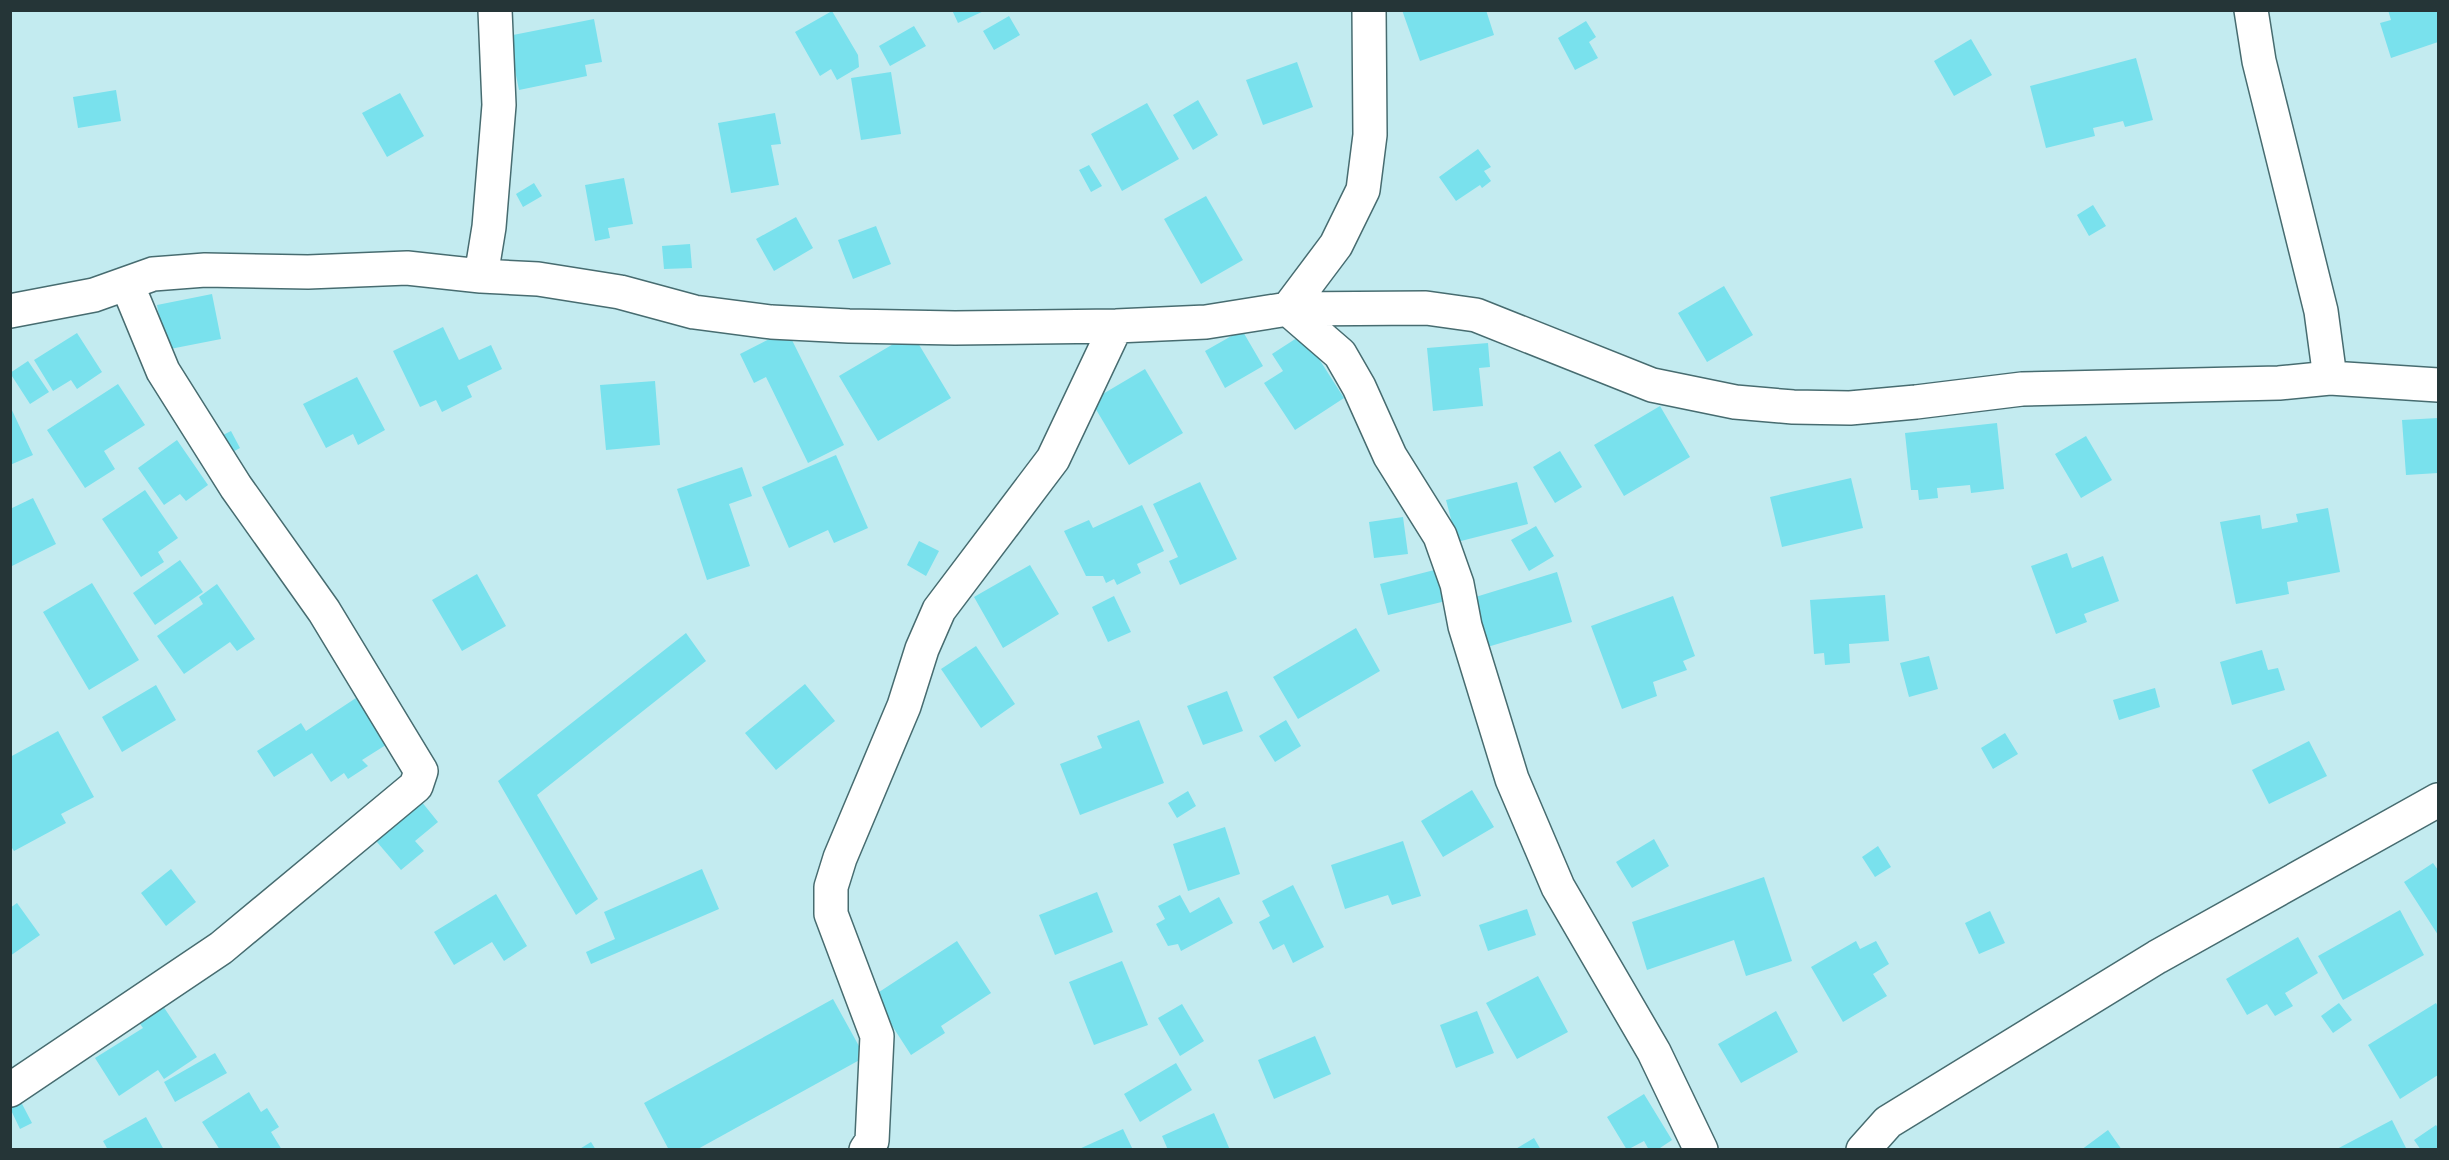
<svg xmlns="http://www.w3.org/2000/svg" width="2449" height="1160" font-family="Mulish,sans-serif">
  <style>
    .building { fill: #79e1ed }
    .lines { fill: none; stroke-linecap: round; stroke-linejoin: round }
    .minor-casing { stroke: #476c70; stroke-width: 36 }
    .minor { stroke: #fff; stroke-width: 33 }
  </style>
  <rect width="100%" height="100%" fill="#c3ebf0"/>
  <path class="building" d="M 952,10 L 986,10 L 958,23 Z
    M 1402,10 L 1486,10 L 1494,35 L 1420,61 Z
    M 2388,10 L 2437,10 L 2438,42 L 2391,58 L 2380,23 L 2391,20 Z
    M 832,11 L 858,55 L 859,67 L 837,80 L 831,69 L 820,76 L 795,32 Z
    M 1009,16 L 1020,35 L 994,50 L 983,31 Z
    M 594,19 L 602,62 L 585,65 L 587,76 L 519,90 L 508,36 Z
    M 1586,21 L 1596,37 L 1589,42 L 1598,58 L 1575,70 L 1558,38 Z
    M 914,26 L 926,46 L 890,66 L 879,46 Z
    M 1971,39 L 1992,75 L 1954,96 L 1934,61 Z
    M 2136,58 L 2153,120 L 2125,127 L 2123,121 L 2093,128 L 2095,136 L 2046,148 L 2030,86 Z
    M 1297,62 L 1313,107 L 1263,125 L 1246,80 Z
    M 891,72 L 901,134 L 861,140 L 851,78 Z
    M 116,90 L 121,121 L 78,128 L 73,97 Z
    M 400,93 L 424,136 L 387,157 L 362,113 Z
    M 1198,100 L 1218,135 L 1193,150 L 1173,115 Z
    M 1147,103 L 1179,159 L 1122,191 L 1091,134 Z
    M 775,113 L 781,144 L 771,145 L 779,185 L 731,193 L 718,123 Z
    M 1478,149 L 1491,167 L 1484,171 L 1491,181 L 1482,188 L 1480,185 L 1456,201 L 1439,177 Z
    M 1089,165 L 1102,186 L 1091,192 L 1079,170 Z
    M 624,178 L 633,224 L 608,228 L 610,238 L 595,241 L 585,185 Z
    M 534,183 L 542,196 L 523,207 L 516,194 Z
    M 1206,196 L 1243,260 L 1201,284 L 1164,219 Z
    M 2093,205 L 2106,226 L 2089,236 L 2077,215 Z
    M 796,217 L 813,248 L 774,271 L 756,239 Z
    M 876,226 L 891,264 L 853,279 L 838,240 Z
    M 690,244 L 692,268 L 664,269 L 662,246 Z
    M 1724,286 L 1753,335 L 1707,362 L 1678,313 Z
    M 212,294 L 221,339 L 165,350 L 157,305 Z
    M 443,327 L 459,360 L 491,345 L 502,369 L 467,386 L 472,397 L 442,412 L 436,400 L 420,407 L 393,351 Z
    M 787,330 L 844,445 L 808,463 L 766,377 L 754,383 L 740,354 Z
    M 1242,330 L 1263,366 L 1225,388 L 1205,351 Z
    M 77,333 L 102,372 L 77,389 L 71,380 L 53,391 L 34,360 Z
    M 912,333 L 951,398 L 878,441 L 839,376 Z
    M 1303,334 L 1344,398 L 1295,430 L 1264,383 L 1283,371 L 1272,354 Z
    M 1488,343 L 1490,367 L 1479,368 L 1483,406 L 1433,411 L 1427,348 Z
    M 28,361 L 49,392 L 30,404 L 10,373 Z
    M 1145,369 L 1183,433 L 1129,465 L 1091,401 Z
    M 357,377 L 385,430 L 358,445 L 353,434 L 326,448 L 303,404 Z
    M 655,381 L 660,445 L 606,450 L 600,385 Z
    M 118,384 L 145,425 L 104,451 L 115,469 L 85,488 L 47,430 Z
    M 10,406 L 33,455 L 10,465 Z
    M 1660,406 L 1690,457 L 1624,496 L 1594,445 Z
    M 2438,418 L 2438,473 L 2406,475 L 2402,420 Z
    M 1997,423 L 2004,489 L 1971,493 L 1970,485 L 1937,488 L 1938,498 L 1919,500 L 1918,490 L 1911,490 L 1905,433 Z
    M 231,431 L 240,448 L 227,455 L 217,438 Z
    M 2086,436 L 2112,480 L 2081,498 L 2055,454 Z
    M 177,440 L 208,485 L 186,501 L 180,494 L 164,505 L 138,468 Z
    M 1560,451 L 1582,487 L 1555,503 L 1533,467 Z
    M 836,455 L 868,528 L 834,543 L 828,530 L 789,548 L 762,487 Z
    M 742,467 L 752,496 L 729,504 L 750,566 L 707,580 L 677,489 Z
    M 1851,478 L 1863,528 L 1782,547 L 1770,497 Z
    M 1200,482 L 1237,559 L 1180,585 L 1169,561 L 1178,557 L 1153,504 Z
    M 1517,482 L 1528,524 L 1457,542 L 1446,500 Z
    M 145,490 L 178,538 L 158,552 L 164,562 L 141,577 L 102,519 Z
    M 33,498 L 56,544 L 10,567 L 10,509 Z
    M 1142,505 L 1164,551 L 1137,564 L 1141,573 L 1117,585 L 1114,579 L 1106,583 L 1103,576 L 1086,576 L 1064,531 L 1089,520 L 1093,528 Z
    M 2328,508 L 2340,572 L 2287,582 L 2289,594 L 2236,604 L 2220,522 L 2260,515 L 2262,529 L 2298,522 L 2296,514 Z
    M 1403,517 L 1408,554 L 1374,558 L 1369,522 Z
    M 1536,526 L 1554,556 L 1529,571 L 1511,540 Z
    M 919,541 L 939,551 L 926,576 L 907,565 Z
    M 2067,553 L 2072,568 L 2103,556 L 2119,601 L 2084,614 L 2087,622 L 2056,634 L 2031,566 Z
    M 180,560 L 203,592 L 155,625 L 133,593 Z
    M 1030,565 L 1059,614 L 1003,648 L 974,597 Z
    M 1442,568 L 1450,600 L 1388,615 L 1380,584 Z
    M 1557,572 L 1572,622 L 1484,648 L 1469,599 Z
    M 477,574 L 506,626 L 462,651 L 432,600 Z
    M 92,583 L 139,660 L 89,690 L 43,612 Z
    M 217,584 L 255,639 L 237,651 L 230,642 L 184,674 L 157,636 L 203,604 L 199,597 Z
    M 1885,595 L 1889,641 L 1849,644 L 1850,663 L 1825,665 L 1824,653 L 1814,654 L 1810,600 Z
    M 1114,596 L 1131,632 L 1108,642 L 1092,607 Z
    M 1673,596 L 1695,656 L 1683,661 L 1687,670 L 1653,682 L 1657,696 L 1622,709 L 1591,626 Z
    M 1356,628 L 1380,671 L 1298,719 L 1273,677 Z
    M 686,633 L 706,661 L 537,795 L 598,899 L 576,915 L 498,781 Z
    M 976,646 L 1015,704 L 981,728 L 941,669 Z
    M 2262,650 L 2268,670 L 2278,668 L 2285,690 L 2232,705 L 2220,662 Z
    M 1929,656 L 1938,689 L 1909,697 L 1900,663 Z
    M 805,684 L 835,721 L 776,770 L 745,733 Z
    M 156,685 L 176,720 L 122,752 L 102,717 Z
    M 2155,688 L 2160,707 L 2119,720 L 2113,700 Z
    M 1227,691 L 1243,731 L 1203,745 L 1187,706 Z
    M 359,696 L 389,743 L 362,760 L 368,766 L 348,779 L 344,773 L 331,782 L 312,753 L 274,777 L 257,751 L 301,723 L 306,731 Z
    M 1139,720 L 1164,783 L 1080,815 L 1060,764 L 1102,748 L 1097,736 Z
    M 1286,720 L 1301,746 L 1275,762 L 1259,736 Z
    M 58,731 L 94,797 L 61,814 L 66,823 L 14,851 L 10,845 L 10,757 Z
    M 2005,733 L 2018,754 L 1993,769 L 1981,748 Z
    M 2309,741 L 2327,776 L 2269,804 L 2252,770 Z
    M 1472,790 L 1494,827 L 1443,857 L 1421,821 Z
    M 1188,791 L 1196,806 L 1177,818 L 1168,803 Z
    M 417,796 L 438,822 L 415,841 L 424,851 L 401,870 L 371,835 Z
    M 1225,827 L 1240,874 L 1188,891 L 1173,844 Z
    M 1654,839 L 1669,866 L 1632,888 L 1616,862 Z
    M 1403,841 L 1421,896 L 1392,905 L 1388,895 L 1345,909 L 1331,865 Z
    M 1878,846 L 1891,867 L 1875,877 L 1862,857 Z
    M 2433,863 L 2438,870 L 2438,935 L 2404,882 Z
    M 171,869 L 196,902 L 166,926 L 141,893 Z
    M 702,869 L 719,909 L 591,964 L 586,952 L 615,939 L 604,912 Z
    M 1764,877 L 1792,961 L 1746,976 L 1734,940 L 1647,970 L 1632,922 Z
    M 1293,885 L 1324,947 L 1293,963 L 1284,944 L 1273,950 L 1259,922 L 1270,916 L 1262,901 Z
    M 1097,892 L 1113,932 L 1055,955 L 1039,915 Z
    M 496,894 L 527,946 L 504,961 L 492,942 L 454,965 L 434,932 Z
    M 1180,895 L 1190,913 L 1219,897 L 1233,923 L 1181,951 L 1178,944 L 1168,946 L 1156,924 L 1165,919 L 1158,906 Z
    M 17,903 L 40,935 L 10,956 L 10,908 Z
    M 1527,909 L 1536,935 L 1488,951 L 1479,925 Z
    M 2400,910 L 2424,955 L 2343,1000 L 2318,956 Z
    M 1990,911 L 2005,943 L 1979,954 L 1965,923 Z
    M 2298,937 L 2318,973 L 2285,993 L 2293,1006 L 2275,1016 L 2267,1004 L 2247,1015 L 2226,979 Z
    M 957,941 L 991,993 L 941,1026 L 945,1033 L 911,1055 L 873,996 Z
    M 1856,941 L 1860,949 L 1876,941 L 1889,964 L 1873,974 L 1887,996 L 1843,1022 L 1811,967 Z
    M 1122,961 L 1148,1025 L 1094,1045 L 1069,982 Z
    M 1538,976 L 1568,1032 L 1517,1059 L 1486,1003 Z
    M 833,999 L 865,1057 L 696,1150 L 669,1150 L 644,1103 Z
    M 159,1000 L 197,1057 L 164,1079 L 158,1070 L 119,1096 L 95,1058 L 143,1028 L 135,1017 Z
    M 2339,1003 L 2352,1020 L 2333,1033 L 2321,1016 Z
    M 2436,1003 L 2438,1007 L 2438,1075 L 2400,1099 L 2368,1045 Z
    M 1182,1004 L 1204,1041 L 1180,1056 L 1158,1018 Z
    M 1477,1011 L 1494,1053 L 1456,1068 L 1440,1025 Z
    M 1776,1011 L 1798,1052 L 1741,1083 L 1718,1044 Z
    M 1315,1036 L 1331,1074 L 1274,1099 L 1258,1060 Z
    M 215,1053 L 227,1073 L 175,1102 L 164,1082 Z
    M 1176,1063 L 1192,1090 L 1140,1122 L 1124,1094 Z
    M 249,1092 L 261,1112 L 267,1108 L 279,1127 L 271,1132 L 282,1150 L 220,1150 L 202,1122 Z
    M 1644,1094 L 1672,1140 L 1657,1150 L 1649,1150 L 1644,1141 L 1627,1150 L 1607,1117 Z
    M 21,1102 L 32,1123 L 20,1129 L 10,1108 Z
    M 1214,1113 L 1230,1150 L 1168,1150 L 1162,1136 Z
    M 146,1117 L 164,1150 L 108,1150 L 103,1141 Z
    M 2392,1120 L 2407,1150 L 2335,1150 Z
    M 2436,1125 L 2438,1128 L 2438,1147 L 2435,1150 L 2421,1150 L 2414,1140 Z
    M 1123,1129 L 1133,1150 L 1077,1150 Z
    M 2108,1130 L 2122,1150 L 2081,1150 Z
    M 1534,1138 L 1541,1150 L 1514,1150 Z
    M 591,1142 L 596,1150 L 578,1150 Z"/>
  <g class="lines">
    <defs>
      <path id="minor" d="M 1369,10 L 1370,135 L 1363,190 L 1336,245 L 1288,309 L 1340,354 L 1359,387 L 1390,456 L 1440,536 L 1457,584 L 1465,626 L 1512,779 L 1558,887 L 1654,1052 L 1701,1150
        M 2251,10 L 2259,61 L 2321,311 L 2330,378
        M 481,276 L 489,227 L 499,105 L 495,10
        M 10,311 L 94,295 L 153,274 L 205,270 L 308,272 L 407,268 L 481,276 L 538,279 L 620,292 L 694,312 L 771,322 L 849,326 L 955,328 L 1116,326 L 1206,322 L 1288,309 L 1426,308 L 1476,315 L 1652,385 L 1735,402 L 1793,407 L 1850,408 L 1916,402 L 2022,389 L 2279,383 L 2330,378 L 2438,385
        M 10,1090 L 221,948 L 416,786 L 421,771 L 324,611 L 236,487 L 163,371 L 127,284
        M 866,1150 L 872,1141 L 877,1036 L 831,914 L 831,887 L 840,858 L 904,706 L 922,649 L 939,610 L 1053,459 L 1116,326
        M 1863,1150 L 1888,1122 L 2157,957 L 2438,800"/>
    </defs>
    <use href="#minor" class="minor-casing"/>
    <use href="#minor" class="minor"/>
  </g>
  <rect width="2449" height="1160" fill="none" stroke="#253537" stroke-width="24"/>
</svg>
